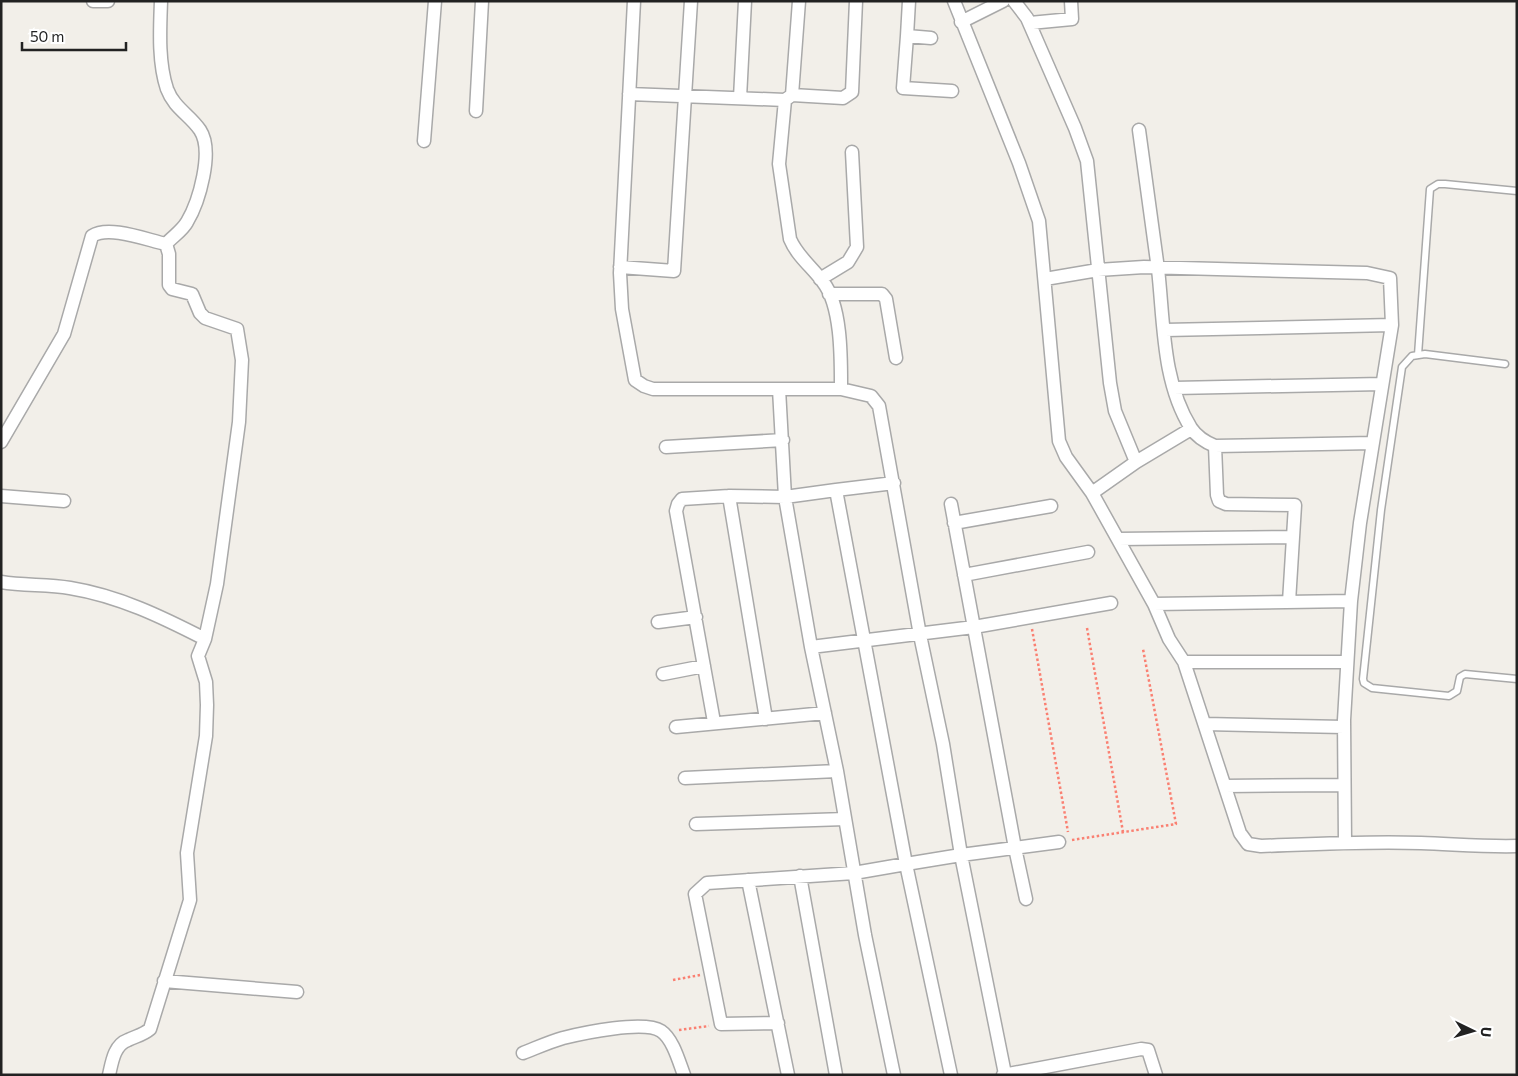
<svg xmlns="http://www.w3.org/2000/svg" width="1518" height="1076" font-family="Commissioner,sans-serif">
  <style>
    .lines { fill: none; stroke-linecap: round; stroke-linejoin: round }
    .lane-casing { stroke: #a9a9a9; stroke-width: 9 }
    .street-casing { stroke: #a9a9a9; stroke-width: 15 }
    .path { stroke: #fa8072; stroke-width: 2.5; stroke-dasharray: 2.5 2.5; stroke-linecap: butt }
    .lane { stroke: #fff; stroke-width: 6 }
    .street { stroke: #fff; stroke-width: 12 }
  </style>
  <rect width="100%" height="100%" fill="#f2efe9"/>
  <g class="lines">
    <defs>
      <path id="lane" d="M 1418,355 L 1430,189 L 1438,184 L 1445,184 L 1517,191
        M 1505,364 L 1425,354 L 1412,356 L 1402,367 L 1381,510 L 1363,679 L 1364,683 L 1372,688 L 1449,696 L 1457,691 L 1460,677 L 1465,674 L 1517,679"/>
      <path id="street" d="M 93,1 L 108,1
        M 161,1 C 160,29 158,62 167,89 C 174,108 190,115 200,130 C 214,151 199,202 187,222 C 182,231 173,236 166,244
        M 634,1 L 620,273 L 622,309 L 635,380 L 644,386 L 653,389 L 779,389 L 785,497 L 729,496 L 682,499 L 678,504 L 676,511 L 714,722
        M 856,1 L 852,92 L 843,98 L 792,95 L 785,100 L 779,164 L 790,239 C 797,256 812,267 823,282 C 842,306 841,360 841,389 L 871,396 L 879,406 L 920,635 L 943,744 L 961,855 L 906,864 L 836,490 L 785,497 L 811,647 L 837,771 L 865,935 L 894,1075
        M 909,1 L 907,36 L 931,38
        M 954,1 L 1019,163 L 1039,221 L 1059,441 L 1066,457 L 1092,493 L 1154,604 L 1169,639 L 1184,662 L 1240,833 L 1248,844 L 1261,846 C 1314,844 1368,841 1421,843 C 1453,844 1485,847 1517,846
        M 1014,1 L 1027,18 L 1075,128 L 1087,161 L 1110,383 L 1115,411 L 1136,462
        M 961,22 L 1003,1
        M 1030,23 L 1072,19 L 1071,1
        M 907,36 L 903,88 L 952,91
        M 629,94 L 785,100
        M 792,95 L 799,1
        M 740,98 L 745,1
        M 476,111 L 482,1
        M 1139,130 C 1145,176 1152,223 1158,269 C 1164,322 1162,382 1191,428 C 1197,437 1205,442 1215,446 L 1373,443
        M 424,141 L 435,1
        M 620,267 L 674,271 L 691,1
        M 820,279 L 848,262 L 857,247 L 852,152
        M 1045,279 L 1098,270 L 1144,267 L 1367,273 L 1390,278 L 1392,325 L 1360,523 L 1351,601 L 1344,720 L 1345,842
        M 829,294 L 882,294 L 886,299 L 896,358
        M 1165,330 L 1392,325
        M 1174,388 L 1382,384
        M 779,389 L 841,389
        M 1,442 L 64,334 L 92,236 C 109,225 147,240 166,244
        M 1215,446 L 1217,495 L 1219,501 L 1226,504 L 1295,505 L 1289,602
        M 666,447 L 783,440
        M 836,490 L 894,483
        M 1092,493 L 1136,462 L 1191,429
        M 1,496 L 64,501
        M 729,496 L 766,719
        M 951,504 L 1015,848 L 1026,899
        M 954,523 L 1051,506
        M 1118,539 L 1293,537
        M 964,575 L 1088,552
        M 1,582 C 24,586 47,584 70,588 C 119,596 162,617 205,639
        M 1154,604 L 1351,601
        M 658,622 L 696,617
        M 811,647 L 974,627 L 1111,603
        M 1184,662 L 1347,662
        M 663,674 L 704,666
        M 1205,724 L 1344,727
        M 676,727 L 825,713
        M 685,778 L 837,771
        M 1225,786 L 1344,785
        M 696,824 L 845,819
        M 800,876 L 836,1075
        M 748,880 L 788,1075
        M 164,981 L 297,992
        M 778,1023 L 721,1024 L 695,894 L 707,883 L 854,873 L 906,864 L 951,1075
        M 523,1053 C 536,1048 549,1042 563,1038 C 583,1033 644,1020 661,1031 C 673,1039 679,1062 684,1075
        M 1005,1074 L 961,855 L 1059,842
        M 109,1075 C 112,1062 114,1045 128,1040 C 136,1036 143,1035 150,1029 L 190,900 L 187,853 L 206,736 L 207,705 L 206,682 L 198,656 L 205,639 L 217,584 L 239,422 L 242,360 L 237,329 L 205,318 L 200,313 L 192,294 L 172,289 L 169,285 L 169,254 L 166,244
        M 1003,1075 L 1141,1049 L 1148,1050 L 1156,1075"/>
    </defs>
    <use href="#lane" class="lane-casing"/>
    <use href="#street" class="street-casing"/>
    <path class="path" d="M 1087,628 L 1123,832
      M 1032,629 L 1068,832
      M 1072,840 L 1176,824 L 1143,649
      M 673,980 L 700,975
      M 679,1030 L 709,1026"/>
    <use href="#lane" class="lane"/>
    <use href="#street" class="street"/>
  </g>
  <rect width="1518" height="1076" fill="none" stroke="#222222" stroke-width="5"/>
  <g transform="translate(1473 1031) rotate(95)" stroke="#ffffff" stroke-width="4" paint-order="stroke">
  <path d="M0-4L9 19L0 12L-9 19Z" fill="#222222"/>
  <text y="-8" font-size="14" font-weight="bold" text-anchor="middle" fill="#222222">U</text>
  </g>
  <path d="M22 42v8h104v-8" fill="none" stroke="#222222" stroke-width="2.5"/>
  <text x="30" y="42" font-size="15" fill="#222222" stroke="#ffffff" stroke-width="4" paint-order="stroke">50 m</text>
</svg>
